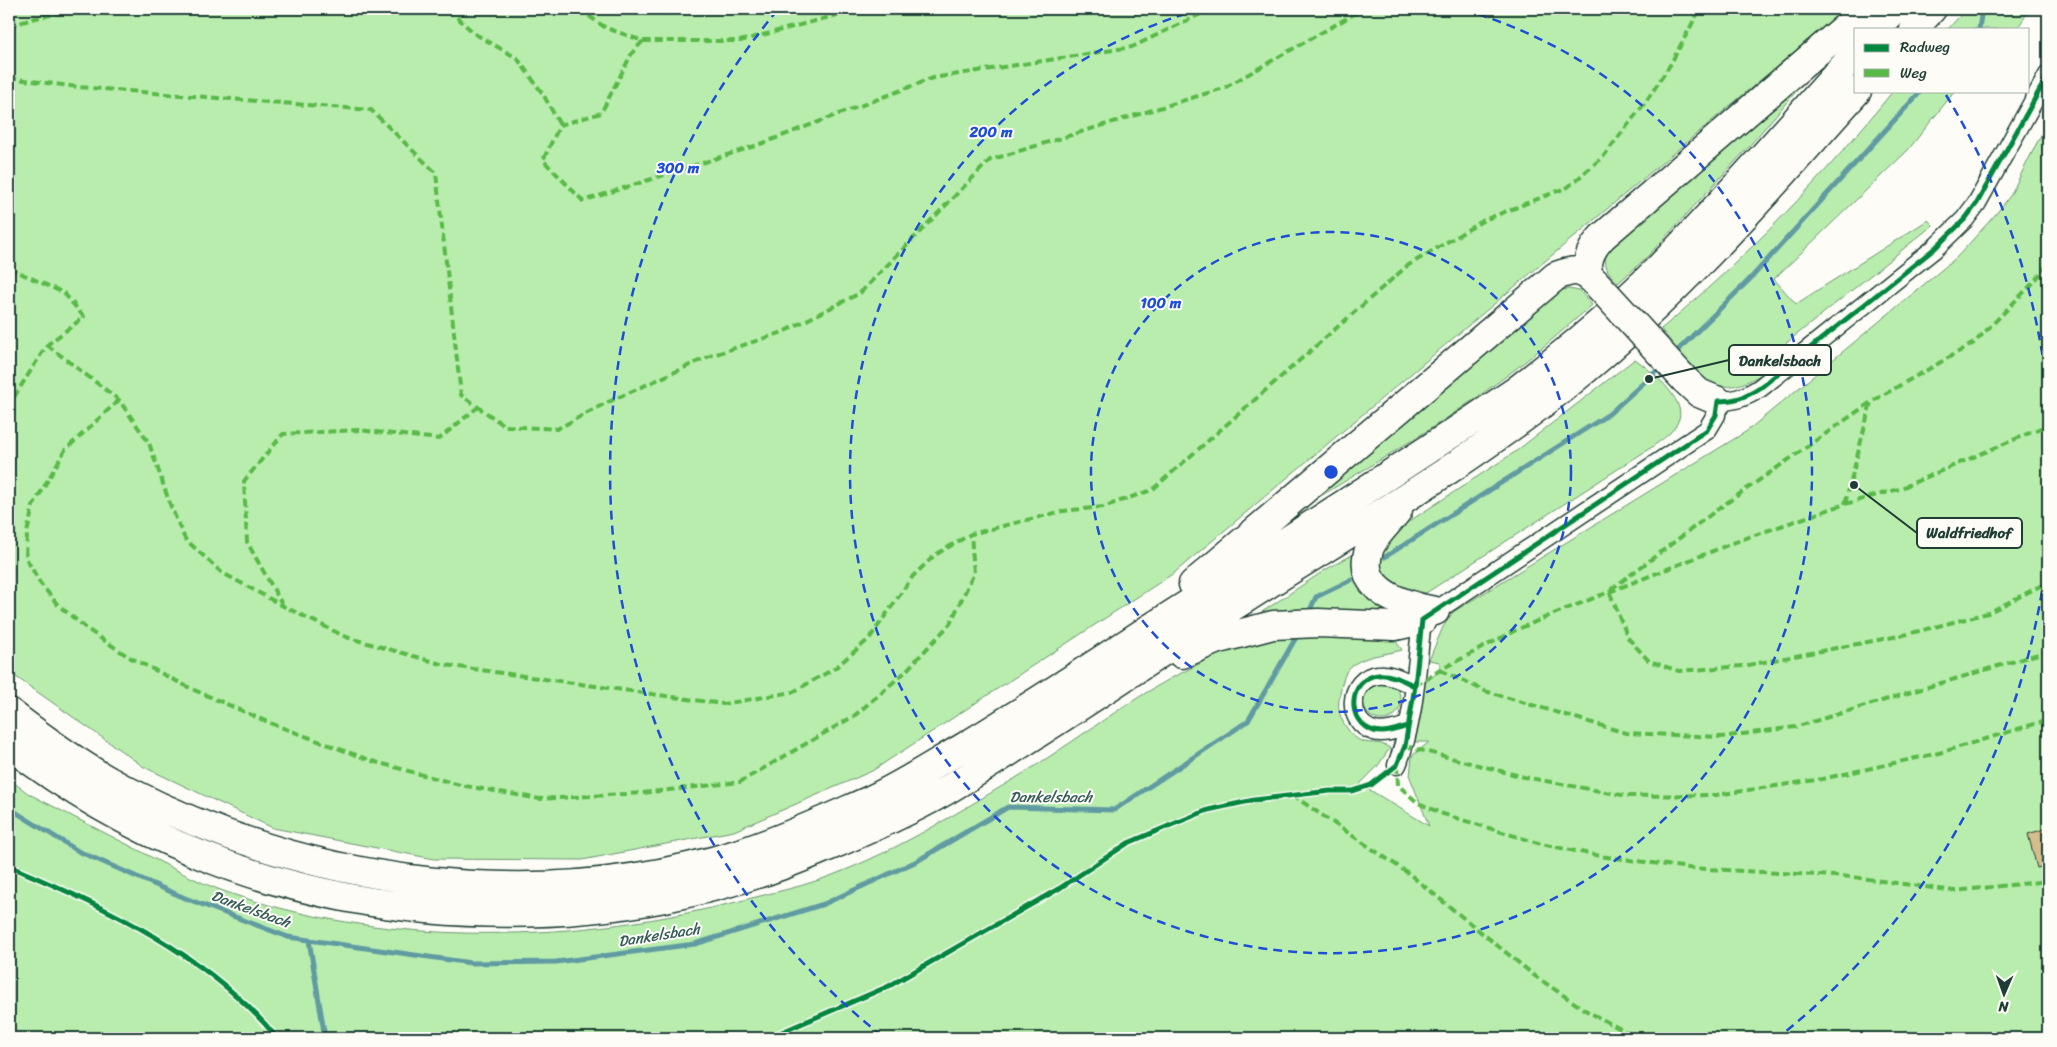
<svg xmlns="http://www.w3.org/2000/svg" width="2057" height="1047" font-family="Sriracha,sans-serif">
  <style>
    .green { fill: #b9edae; stroke: #6c9571 }
    .lines { fill: none; stroke-linecap: round; stroke-linejoin: round }
    .stream { stroke: #609ba2; stroke-width: 5 }
    .building { fill: #d6bd8c; stroke: #1f3d34 }
    .street-casing { stroke: #1f3d34; stroke-width: 21 }
    .highway-casing { stroke: #1f3d34; stroke-width: 31 }
    .street { stroke: #fdfcf7; stroke-width: 18 }
    .highway { stroke: #fdfcf7; stroke-width: 28 }
    .highway-bridge-casing { stroke: #1f3d34; stroke-width: 31; stroke-linecap: butt }
    .highway-bridge { stroke: #fdfcf7; stroke-width: 28 }
    .quiet { stroke: #58b947; stroke-width: 4; stroke-dasharray: 8 4; stroke-linecap: butt }
    .cycleway-casing { stroke: #fdfcf7; stroke-width: 8 }
    .cycleway { stroke: #00873e; stroke-width: 5 }
    .ring { fill: none; stroke: #1d4ed8; stroke-width: 2.5; stroke-dasharray: 9 6 }
    .labels { text-anchor: middle; dominant-baseline: central; stroke-width: 4; stroke-linejoin: round; paint-order: stroke }
    .water-label { font-size: 15px; font-style: italic; fill: #355c59; stroke: #fdfcf7 }
    .centre { fill: #1d4ed8; stroke: #fdfcf7; stroke-width: 2.5 }
    .ring-label { font-size: 15px; text-anchor: middle; font-weight: bold; fill: #1d4ed8; stroke: #fdfcf7; stroke-width: 4; stroke-linejoin: round; paint-order: stroke }
    .leader { fill: none; stroke: #1f3d34; stroke-width: 2 }
    .callout-dot { fill: #1f3d34; stroke: #fdfcf7; stroke-width: 2 }
    .callout { fill: #fdfcf7; stroke: #1f3d34; stroke-width: 2 }
    .callout-label { font-size: 15px; text-anchor: middle; font-weight: bold; fill: #1f3d34 }
  </style>
  <rect width="100%" height="100%" fill="#fdfcf7"/>
  <filter id="ink" filterUnits="userSpaceOnUse"><feTurbulence type="fractalNoise" baseFrequency=".02" numOctaves="2"/><feDisplacementMap in="SourceGraphic" scale="10" xChannelSelector="R" yChannelSelector="G"/><feConvolveMatrix kernelMatrix="1 2 1 2 8 2 1 2 1" color-interpolation-filters="sRGB"/></filter>
  <g filter="url(#ink)">
    <path class="green" d="M 9,9 L 1845,9 L 1174,573 L 872,771 L 734,831 L 582,860 L 434,859 L 273,828 L 144,767 L 9,672 Z
      M 1966,9 L 2030,9 L 2017,29 L 1948,29 Z
      M 1829,53 L 1745,151 L 1646,258 L 1618,283 C 1607,272 1603,266 1607,250 Z
      M 1893,91 L 1955,91 L 1908,150 L 1774,279 L 1796,304 L 1928,220 L 1933,225 L 1764,361 L 1768,370 C 1711,409 1695,372 1661,329 C 1746,258 1824,177 1893,91 Z
      M 2048,121 L 2048,1038 L 9,1038 L 9,779 L 29,794 C 66,813 103,832 140,851 C 168,866 197,882 226,892 C 393,949 579,943 748,899 C 771,893 796,888 819,880 C 888,856 952,816 1014,779 C 1076,742 1130,697 1195,666 C 1219,653 1243,642 1270,638 C 1310,632 1355,636 1395,640 L 1402,650 C 1384,655 1362,655 1348,669 C 1343,675 1337,702 1339,710 C 1340,720 1351,737 1361,741 C 1372,745 1377,740 1390,748 L 1377,767 L 1360,784 L 1429,826 L 1410,777 L 1412,756 L 1429,742 L 1414,742 L 1421,687 L 1440,670 L 1440,662 L 1429,660 L 1443,627 L 1453,612 L 1747,431 L 1957,257 L 1995,215 L 2010,196 Z
      M 1568,289 L 1580,291 L 1592,305 C 1562,331 1533,357 1501,380 C 1434,430 1359,472 1288,516 L 1557,291 Z
      M 1635,359 C 1649,369 1686,399 1679,419 C 1675,432 1661,440 1652,447 L 1426,593 C 1407,589 1392,584 1380,568 L 1384,544 L 1393,532 L 1515,452 Z
      M 1352,555 C 1364,596 1358,598 1400,614 L 1253,618 L 1325,570 Z
      M1363 701a19 19 0 1 1 38 0a19 19 0 1 1-38 0Z"/>
    <g class="lines">
      <path class="stream" d="M 1979,29 L 1982,9
        M 1673,355 L 1750,279 L 1921,91
        M 1385,557 L 1609,414 L 1662,366
        M 1309,612 L 1316,597 L 1351,580
        M 9,808 L 78,851 L 185,898 L 288,937 L 471,963 L 556,962 L 695,944 L 824,904 L 917,861 L 1008,807 L 1114,810 L 1248,721 L 1298,634
        M 309,940 L 325,1038"/>
    </g>
    <path class="building" d="M 2048,828 L 2048,865 L 2037,868 L 2028,834 Z"/>
    <g class="lines">
      <defs>
        <path id="street" d="M 1408,726 C 1398,729 1385,734 1374,731 C 1345,723 1348,678 1378,675 C 1390,673 1404,681 1415,686
          M 1397,765 C 1415,719 1416,669 1422,620 L 1707,430 L 1716,415 L 1718,401 C 1735,401 1746,397 1760,388 L 1934,249 L 1965,219 L 1977,203 L 2048,75"/>
        <path id="highway" d="M 1877,29 L 1895,9
          M 1914,29 L 1932,9
          M 1587,273 C 1588,257 1591,249 1602,237 L 1867,9
          M 1685,380 L 1699,393 L 1718,401
          M 1398,510 C 1389,523 1376,533 1370,547 C 1353,591 1404,605 1435,611
          M 1193,584 L 1556,276 C 1574,269 1582,268 1596,283
          M 1182,654 L 1215,640 L 1273,625 L 1318,623 L 1395,626 L 1422,620
          M 9,712 C 46,741 86,770 128,791 C 316,887 540,916 743,852 C 786,838 827,819 868,801 C 901,786 933,765 964,747 C 1027,709 1088,669 1149,629 C 1273,550 1396,472 1517,390 C 1565,353 1613,314 1656,271 C 1725,201 1790,126 1856,53
          M 9,745 C 65,788 130,826 196,853 C 389,932 626,934 818,851 C 861,833 905,814 945,791 C 1038,736 1127,674 1218,616 C 1335,540 1459,471 1569,383 C 1676,297 1766,193 1857,91"/>
      </defs>
      <use href="#street" class="street-casing"/>
      <use href="#highway" class="highway-casing"/>
      <use href="#street" class="street"/>
      <use href="#highway" class="highway"/>
      <defs>
        <path id="highway-bridge" d="M 1596,283 L 1685,380"/>
      </defs>
      <use href="#highway-bridge" class="highway-bridge-casing"/>
      <use href="#highway-bridge" class="highway-bridge"/>
      <path class="quiet" d="M 448,9 L 475,34 L 517,58 L 543,94 L 560,125
        M 579,9 L 606,28 L 643,41 L 740,41 L 860,9
        M 9,26 L 36,18 L 81,9
        M 643,41 L 632,53 L 601,113 L 560,125 L 543,160 L 583,201 L 758,145 L 933,78 L 1132,47 L 1211,9
        M 9,78 L 78,87 L 371,110 L 436,173 L 461,395 L 505,426 L 557,429 L 604,404 L 710,356 L 783,332 L 860,293 L 990,160 L 1224,88 L 1363,9
        M 2048,264 L 2033,283 L 1974,343 L 1871,402 L 1718,509 L 1609,591 L 1628,638 L 1649,661 L 1679,671 L 1743,666 L 1904,635 L 1988,613 L 2042,585 L 2048,577
        M 9,268 L 64,293 L 84,317 L 47,345 L 9,405
        M 47,345 L 119,400 L 149,443 L 171,507 L 185,539 L 221,572 L 283,606 L 346,637 L 445,665 L 723,704 L 793,692 L 835,668 L 869,639 L 913,576 L 935,555 L 971,534 L 1063,511 L 1103,507 L 1152,490 L 1407,266 L 1484,220 L 1568,187 L 1603,157 L 1647,100 L 1670,65 L 1700,9
        M 119,400 L 65,450 L 33,506 L 27,533 L 26,558 L 40,583 L 58,605 L 87,629 L 129,657 L 192,689 L 270,723 L 372,761 L 460,785 L 540,799 L 642,793 L 740,782 L 854,716 L 904,673 L 950,624 L 974,573 L 971,534
        M 2048,416 L 2044,426 L 2048,441
        M 1845,504 L 1871,402
        M 283,606 L 247,542 L 244,481 L 283,434 L 358,430 L 439,439 L 478,407
        M 1440,670 L 1485,691 L 1626,733 L 1721,737 L 1795,727 L 2048,651
        M 1415,686 L 1440,670 L 1516,630 L 1556,613 L 1743,539 L 1845,504 L 1899,489 L 2048,425
        M 1405,746 L 1524,777 L 1627,796 L 1716,795 L 1822,779 L 1939,753 L 2048,720
        M 1397,765 L 1398,785 L 1418,803 L 1443,814 L 1541,844 L 1600,856 L 1689,868 L 1853,877 L 1954,891 L 2048,881
        M 1292,795 L 1408,873 L 1535,976 L 1585,1010 L 1637,1038"/>
      <defs>
        <path id="cycleway" d="M 1408,726 C 1398,729 1385,734 1374,731 C 1345,723 1348,678 1378,675 C 1390,673 1404,681 1415,686
          M 9,866 C 106,907 209,955 277,1038
          M 768,1038 L 889,986 L 1060,888 L 1128,843 L 1171,825 L 1208,810 L 1254,800 L 1330,791 L 1353,791 L 1371,785 L 1397,765 L 1405,746 L 1415,686 L 1422,620 L 1707,430 L 1716,415 L 1718,401 C 1735,401 1746,397 1760,388 L 1934,249 L 1965,219 L 1977,203 L 2048,75"/>
      </defs>
      <use href="#cycleway" class="cycleway-casing"/>
      <use href="#cycleway" class="cycleway"/>
    </g>
  </g>
  <g class="ring">
    <circle cx="1331" cy="472" r="240"/>
    <path d="M1464 10A481 481 0 1 1 1198 10"/>
    <path d="M2048 547A721 721 0 0 1 1780 1036M882 1036A721 721 0 0 1 775 13M1946 95A721 721 0 0 1 2048 397"/>
  </g>
  <g class="labels">
    <g class="water-label">
      <text x="1051" y="797">Dankelsbach</text>
      <text transform="translate(251 909) rotate(20)">Dankelsbach</text>
      <text transform="translate(659 935) rotate(-9)">Dankelsbach</text>
    </g>
  </g>
  <circle cx="1331" cy="472" r="8" class="centre"/>
  <g class="ring-label">
    <text x="991" y="137">200 m</text>
    <text x="678" y="173">300 m</text>
    <text x="1161" y="308">100 m</text>
  </g>
  <path class="leader" d="M1649 379L1729 360M1854 485L1917 533"/>
  <g class="callout-dot">
    <circle cx="1649" cy="379" r="5"/>
    <circle cx="1854" cy="485" r="5"/>
  </g>
  <g class="callout">
    <rect x="1729" y="345" width="102" height="30" rx="5"/>
    <rect x="1917" y="518" width="105" height="30" rx="5"/>
  </g>
  <g class="callout-label">
    <text x="1780" y="366">Dankelsbach</text>
    <text x="1969" y="538">Waldfriedhof</text>
  </g>
  <rect width="2057" height="1047" fill="none" stroke="#fdfcf7" stroke-width="30"/>
  <rect x="15" y="15" width="2027" height="1017" fill="none" stroke="#1f3d34" stroke-width="2" filter="url(#ink)"/>
  <rect x="1854" y="28" width="175" height="65" fill="#fdfcf7" stroke="#a4b0a9"/>
  <rect x="1864" y="44" width="25" height="8" fill="#00873e" stroke="#a4b0a9"/>
  <text x="1900" y="52" font-size="15" fill="#1f3d34">Radweg</text>
  <rect x="1864" y="69" width="25" height="8" fill="#58b947" stroke="#a4b0a9"/>
  <text x="1900" y="78" font-size="15" fill="#1f3d34">Weg</text>
  <g transform="translate(2004 994) rotate(182)" stroke="#fdfcf7" stroke-width="4" paint-order="stroke">
  <path d="M0-4L9 19L0 12L-9 19Z" fill="#1f3d34"/>
  <text y="-8" font-size="14" font-weight="bold" text-anchor="middle" fill="#1f3d34">N</text>
  </g>
</svg>
